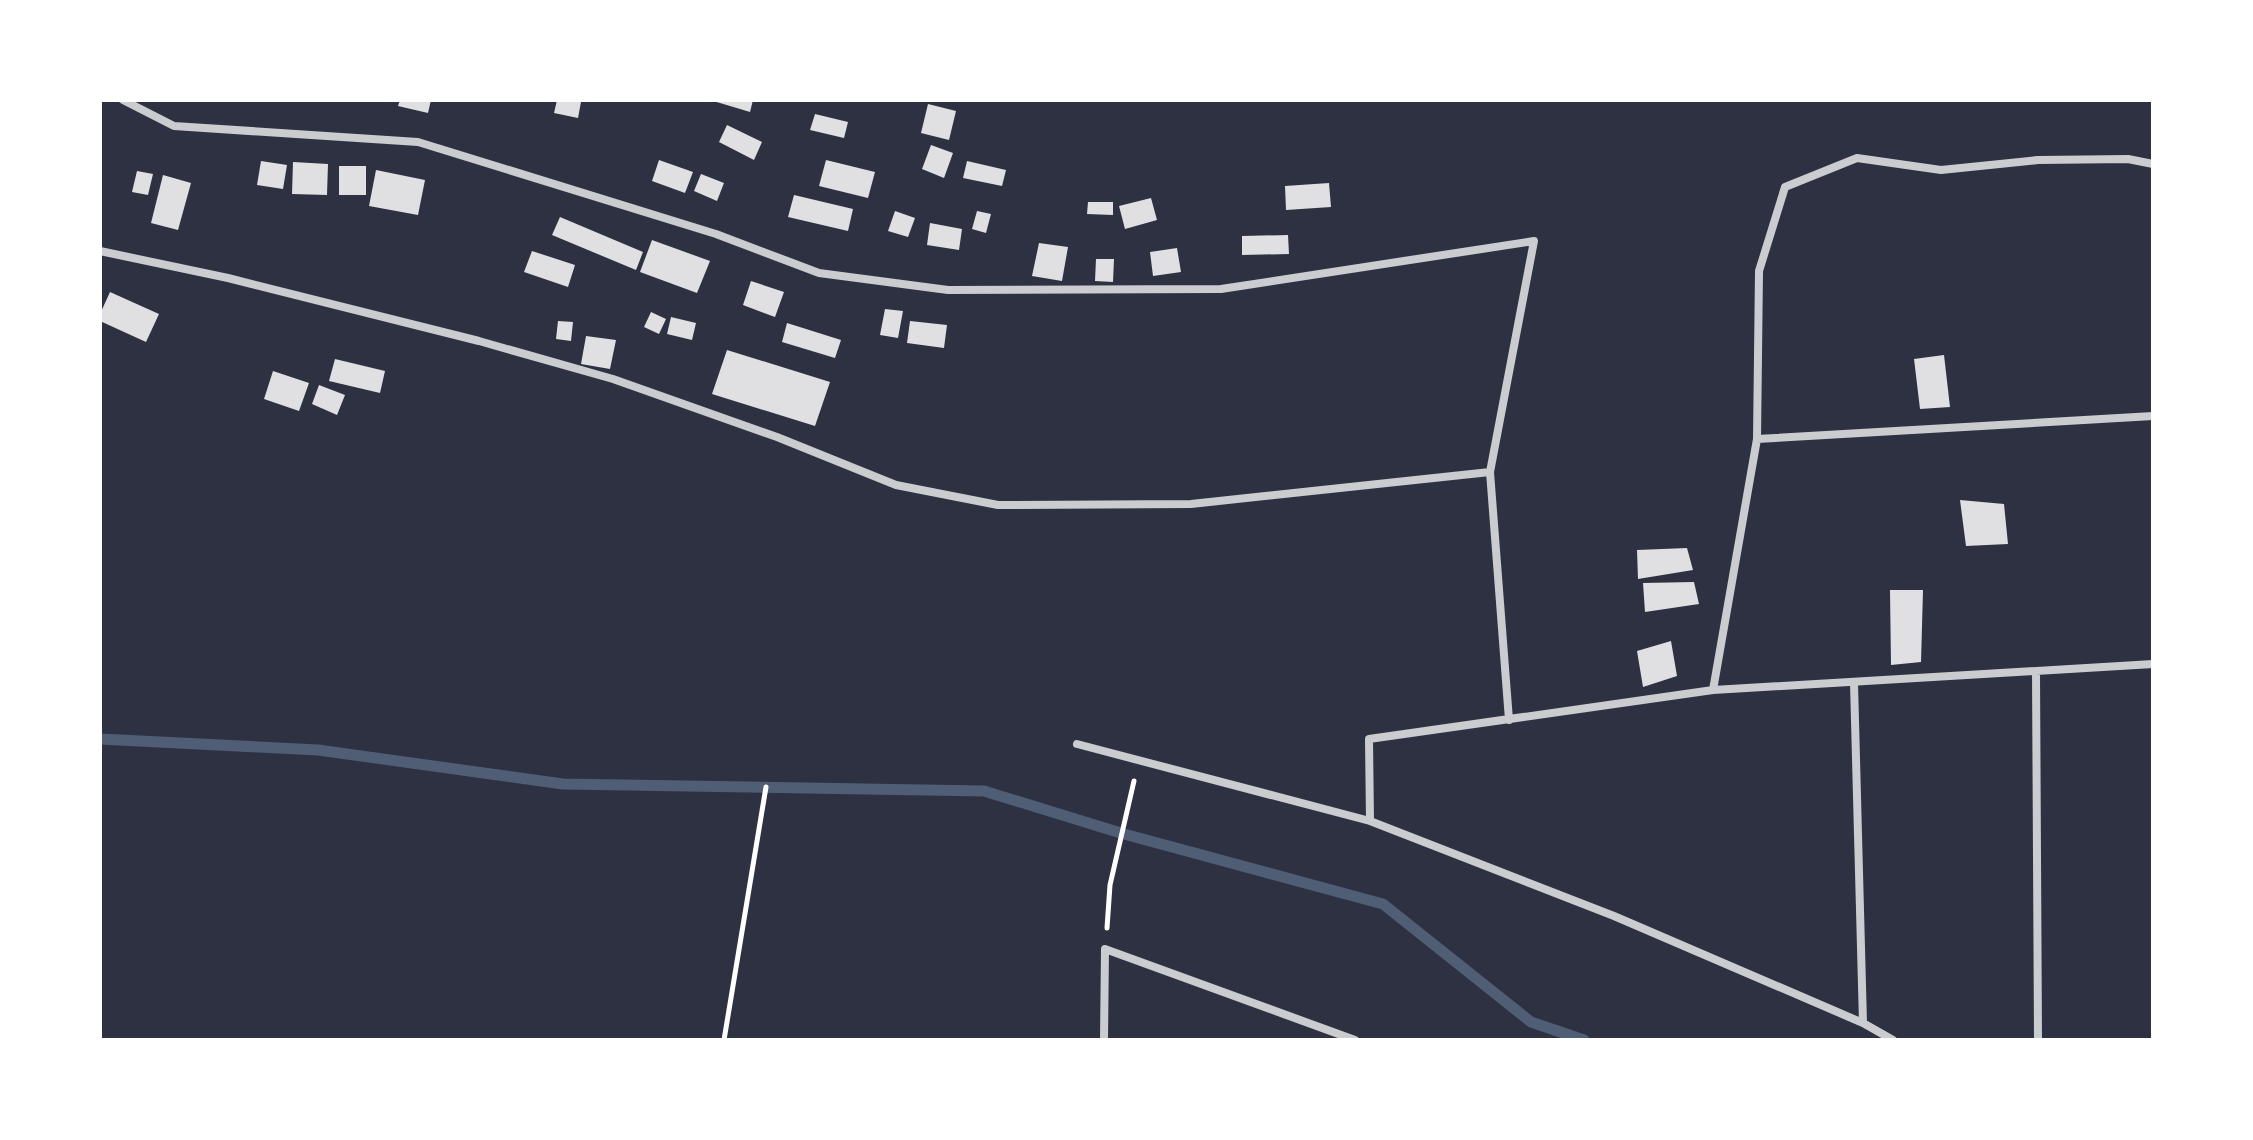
<svg xmlns="http://www.w3.org/2000/svg" width="2253" height="1140" font-family="Arial,sans-serif">
  <style>
    .lines { fill: none; stroke-linecap: round; stroke-linejoin: round }
    .stream { stroke: #4f5d75; stroke-width: 11 }
    .building { fill: #e0e0e3 }
    .path { stroke: #fff; stroke-width: 5 }
    .minor { stroke: #caccd0; stroke-width: 8 }
  </style>
  <rect width="100%" height="100%" fill="#2d3142"/>
  <g class="lines">
    <path class="stream" d="M 100,739 L 318,750 L 563,784 L 984,791 L 1124,834 L 1383,904 L 1531,1022 L 1584,1040"/>
  </g>
  <path class="building" d="M 400,100 L 431,100 L 428,113 L 398,106 Z
    M 557,100 L 581,102 L 578,118 L 554,113 Z
    M 710,100 L 753,100 L 750,112 Z
    M 928,104 L 956,111 L 949,140 L 921,133 Z
    M 815,114 L 848,122 L 844,138 L 810,130 Z
    M 727,125 L 762,142 L 754,160 L 719,142 Z
    M 931,145 L 953,153 L 944,178 L 922,169 Z
    M 659,160 L 693,172 L 685,193 L 652,181 Z
    M 826,160 L 875,172 L 868,198 L 819,186 Z
    M 261,161 L 287,165 L 283,189 L 257,185 Z
    M 967,161 L 1006,170 L 1002,186 L 963,178 Z
    M 293,162 L 328,164 L 327,195 L 292,194 Z
    M 339,166 L 366,166 L 366,195 L 339,195 Z
    M 376,170 L 425,180 L 418,215 L 369,206 Z
    M 137,171 L 153,174 L 148,195 L 132,192 Z
    M 701,174 L 724,183 L 717,201 L 694,191 Z
    M 163,175 L 191,183 L 178,230 L 151,223 Z
    M 1329,183 L 1331,207 L 1286,210 L 1285,186 Z
    M 794,195 L 853,209 L 848,231 L 788,217 Z
    M 1151,198 L 1157,220 L 1125,229 L 1119,206 Z
    M 1088,202 L 1113,202 L 1113,215 L 1087,214 Z
    M 895,211 L 915,218 L 908,237 L 888,231 Z
    M 977,211 L 991,214 L 986,233 L 972,229 Z
    M 560,217 L 643,252 L 636,270 L 552,235 Z
    M 930,223 L 962,229 L 959,250 L 927,245 Z
    M 1288,235 L 1289,254 L 1242,255 L 1242,236 Z
    M 652,240 L 710,261 L 697,293 L 640,272 Z
    M 1039,243 L 1068,247 L 1062,281 L 1032,276 Z
    M 1177,248 L 1181,272 L 1153,276 L 1150,252 Z
    M 532,251 L 575,265 L 568,287 L 524,272 Z
    M 1096,259 L 1114,259 L 1113,282 L 1095,281 Z
    M 751,281 L 784,292 L 775,317 L 743,305 Z
    M 110,292 L 159,314 L 146,342 L 100,321 L 100,314 Z
    M 885,309 L 903,311 L 898,338 L 880,335 Z
    M 651,312 L 666,319 L 659,334 L 644,327 Z
    M 671,317 L 696,323 L 692,340 L 667,334 Z
    M 558,321 L 573,322 L 571,341 L 556,339 Z
    M 910,321 L 947,325 L 944,348 L 907,343 Z
    M 787,323 L 841,340 L 835,358 L 782,342 Z
    M 586,336 L 616,340 L 610,369 L 581,364 Z
    M 727,350 L 830,382 L 815,426 L 712,394 Z
    M 1944,355 L 1950,407 L 1920,409 L 1914,359 Z
    M 335,359 L 385,371 L 380,393 L 329,381 Z
    M 273,371 L 309,383 L 299,411 L 264,399 Z
    M 319,385 L 345,395 L 337,415 L 312,404 Z
    M 1960,500 L 2004,504 L 2008,544 L 1966,546 Z
    M 1687,548 L 1693,570 L 1638,579 L 1637,550 Z
    M 1694,582 L 1699,604 L 1645,612 L 1643,583 Z
    M 1890,590 L 1923,590 L 1921,662 L 1891,665 Z
    M 1671,641 L 1677,676 L 1643,687 L 1637,651 Z"/>
  <g class="lines">
    <path class="path" d="M 1107,928 L 1110,885 L 1134,781
      M 724,1040 L 766,787"/>
    <path class="minor" d="M 123,100 L 174,126 L 418,142 L 716,234 L 819,273 L 948,290 L 1221,289 L 1534,241 L 1490,472 L 1509,720
      M 100,251 L 228,278 L 479,341 L 613,379 L 777,437 L 896,485 L 998,505 L 1191,504 L 1490,472
      M 1757,439 L 2153,416
      M 2036,672 L 2038,1040
      M 1854,683 L 1863,1023
      M 1713,690 L 1757,439 L 1759,271 L 1785,187 L 1857,158 L 1941,170 L 2038,160 L 2128,159 L 2153,164
      M 1077,744 L 1370,821 L 1614,916 L 1863,1023 L 1893,1040
      M 1370,821 L 1369,739 L 1713,690 L 2153,664
      M 1104,1040 L 1105,949 L 1355,1040"/>
  </g>
  <rect width="2253" height="1140" fill="none" stroke="#ffffff" stroke-width="204"/>
</svg>
